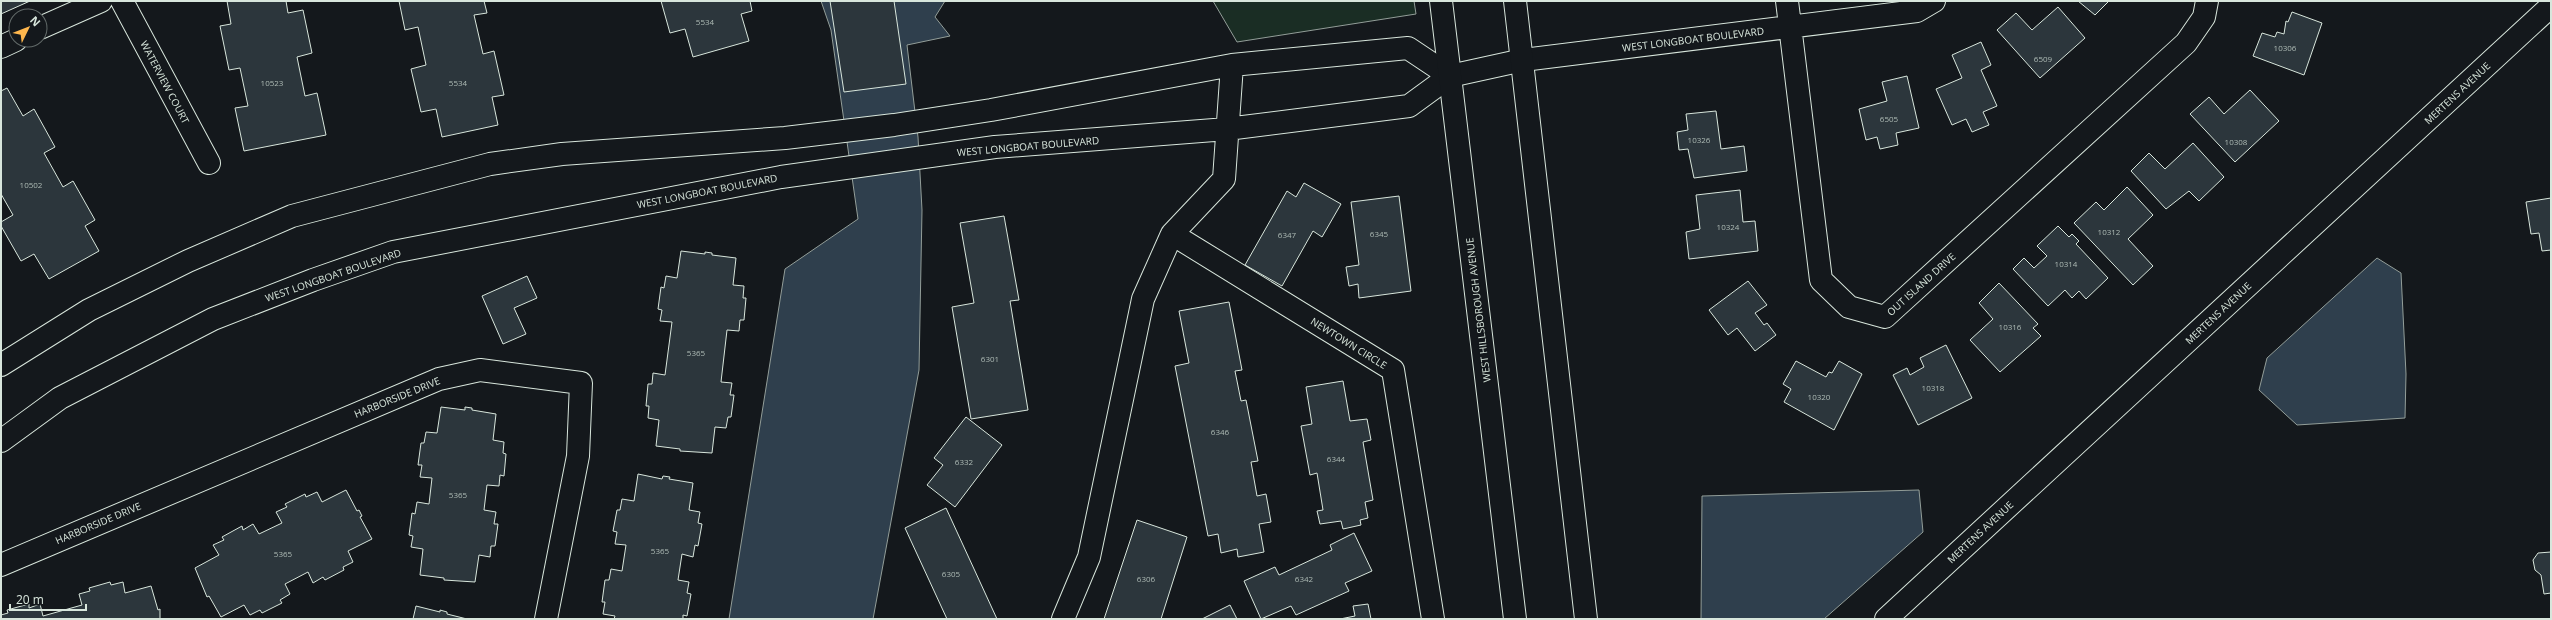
<svg xmlns="http://www.w3.org/2000/svg" width="2552" height="620" font-family="'Open Sans',sans-serif">
  <style>
    .green { fill: #1a2d24; stroke: #939e99 }
    .water { fill: #2f3f4d; stroke: #939e99 }
    .building { fill: #2c363c; stroke: #d8e6dc }
    .lines { fill: none; stroke-linecap: round; stroke-linejoin: round }
    .minor-casing { stroke: #d8e6dc; stroke-width: 24 }
    .major-casing { stroke: #d8e6dc; stroke-width: 24 }
    .minor { stroke: #14181c; stroke-width: 22 }
    .major { stroke: #14181c; stroke-width: 22 }
    .labels { text-anchor: middle; dominant-baseline: central; stroke-width: 3; stroke-linejoin: round; paint-order: stroke }
    .number-label { font-size: 8px; fill: #adbab4 }
    .street-label { font-size: 10px; fill: #d8e6dc; stroke: #14181c }
  </style>
  <rect width="100%" height="100%" fill="#14181c"/>
  <path class="green" d="M 1213,1 L 1414,1 L 1416,14 L 1237,42 Z"/>
  <path class="water" d="M 821,1 L 945,1 L 935,17 L 950,36 L 907,45 L 918,137 L 922,210 L 919,370 L 873,619 L 729,619 L 785,269 L 858,219 L 831,30 Z
    M 2377,258 L 2401,273 L 2406,374 L 2405,418 L 2297,425 L 2259,390 L 2267,358 Z
    M 1919,490 L 1923,532 L 1824,619 L 1701,619 L 1702,496 Z"/>
  <path class="building" d="M 1,1 L 30,1 L 1,14 Z
    M 227,1 L 286,1 L 288,13 L 303,10 L 312,53 L 297,57 L 305,96 L 317,93 L 326,135 L 244,151 L 235,108 L 248,106 L 240,68 L 229,70 L 220,26 L 231,24 Z
    M 399,1 L 484,1 L 487,13 L 474,15 L 483,54 L 494,51 L 504,95 L 492,97 L 498,125 L 442,137 L 436,109 L 421,112 L 411,69 L 426,65 L 418,27 L 405,30 Z
    M 661,1 L 750,1 L 752,11 L 741,14 L 749,41 L 693,57 L 685,29 L 670,33 Z
    M 830,1 L 894,1 L 906,84 L 844,92 Z
    M 2078,1 L 2109,1 L 2095,15 Z
    M 2058,7 L 2085,38 L 2040,78 L 1997,30 L 2016,13 L 2032,30 Z
    M 2292,12 L 2322,23 L 2304,75 L 2253,56 L 2262,33 L 2275,37 L 2277,32 L 2284,34 L 2286,21 L 2288,22 Z
    M 1981,42 L 1991,65 L 1981,70 L 1997,106 L 1983,112 L 1989,125 L 1972,132 L 1966,119 L 1952,125 L 1936,89 L 1962,78 L 1952,55 Z
    M 1907,76 L 1919,128 L 1896,133 L 1898,145 L 1880,149 L 1877,137 L 1866,140 L 1859,109 L 1887,101 L 1882,82 Z
    M 7,88 L 23,116 L 34,109 L 55,147 L 44,153 L 63,187 L 73,181 L 95,220 L 85,226 L 99,251 L 49,279 L 34,254 L 21,261 L 1,226 L 1,222 L 13,215 L 1,194 L 1,91 Z
    M 2250,90 L 2279,121 L 2235,162 L 2190,114 L 2209,97 L 2224,114 Z
    M 1716,111 L 1721,149 L 1744,146 L 1747,171 L 1694,178 L 1688,149 L 1679,150 L 1677,132 L 1688,130 L 1686,114 Z
    M 2193,143 L 2224,177 L 2199,201 L 2189,191 L 2166,209 L 2131,171 L 2149,153 L 2165,169 Z
    M 1304,183 L 1341,204 L 1322,237 L 1313,231 L 1282,286 L 1245,265 L 1287,191 L 1296,197 Z
    M 2127,187 L 2153,215 L 2128,239 L 2153,266 L 2133,285 L 2074,223 L 2096,202 L 2104,210 Z
    M 1740,190 L 1743,222 L 1755,221 L 1758,251 L 1689,259 L 1686,232 L 1700,229 L 1696,195 Z
    M 1399,196 L 1411,291 L 1359,298 L 1358,284 L 1349,286 L 1346,267 L 1359,265 L 1351,202 Z
    M 2551,198 L 2551,250 L 2542,251 L 2539,233 L 2531,234 L 2526,202 Z
    M 1004,216 L 1019,300 L 1010,301 L 1028,410 L 971,419 L 952,307 L 974,303 L 960,223 Z
    M 2058,226 L 2069,237 L 2072,234 L 2079,241 L 2076,244 L 2108,278 L 2086,299 L 2079,291 L 2072,298 L 2065,290 L 2048,306 L 2013,269 L 2024,258 L 2034,268 L 2047,256 L 2037,246 Z
    M 681,251 L 705,254 L 705,252 L 712,253 L 712,255 L 736,258 L 733,285 L 744,286 L 743,298 L 746,298 L 744,320 L 740,320 L 739,331 L 727,330 L 721,382 L 732,383 L 730,395 L 734,395 L 731,417 L 728,417 L 726,428 L 715,427 L 712,453 L 680,451 L 680,449 L 656,446 L 659,420 L 648,418 L 649,406 L 646,406 L 648,384 L 652,384 L 653,373 L 665,375 L 672,322 L 660,321 L 662,310 L 658,309 L 661,287 L 664,288 L 666,276 L 677,278 Z
    M 527,276 L 537,298 L 514,308 L 526,334 L 503,344 L 482,296 Z
    M 1748,281 L 1767,305 L 1755,313 L 1764,325 L 1767,323 L 1776,335 L 1755,351 L 1737,328 L 1728,335 L 1709,310 Z
    M 1999,283 L 2038,324 L 2033,328 L 2041,336 L 2000,372 L 1970,340 L 1993,319 L 1979,303 Z
    M 1229,302 L 1242,370 L 1235,371 L 1241,401 L 1246,400 L 1258,461 L 1251,462 L 1257,496 L 1266,494 L 1271,522 L 1259,524 L 1264,552 L 1238,557 L 1237,549 L 1221,553 L 1218,534 L 1208,536 L 1175,366 L 1189,363 L 1179,311 Z
    M 1946,345 L 1972,398 L 1918,425 L 1893,375 L 1907,368 L 1910,375 L 1924,367 L 1920,358 Z
    M 1796,361 L 1826,377 L 1829,372 L 1832,373 L 1839,361 L 1862,374 L 1834,430 L 1784,402 L 1791,389 L 1783,384 Z
    M 1343,381 L 1350,421 L 1367,419 L 1371,440 L 1363,442 L 1373,500 L 1365,502 L 1368,518 L 1360,520 L 1361,525 L 1343,529 L 1341,521 L 1320,524 L 1317,511 L 1323,510 L 1317,473 L 1310,475 L 1301,426 L 1312,424 L 1306,387 Z
    M 441,407 L 465,410 L 465,407 L 472,408 L 472,410 L 496,414 L 493,440 L 504,442 L 503,453 L 506,454 L 504,476 L 500,475 L 499,486 L 487,485 L 484,510 L 496,512 L 494,524 L 498,524 L 495,546 L 491,546 L 490,557 L 479,555 L 475,582 L 444,580 L 444,578 L 420,575 L 423,549 L 411,547 L 413,536 L 409,535 L 412,513 L 415,514 L 417,502 L 429,504 L 432,478 L 420,477 L 422,465 L 418,465 L 421,443 L 424,443 L 426,432 L 437,433 Z
    M 966,417 L 1002,445 L 955,507 L 927,485 L 943,465 L 934,458 Z
    M 638,474 L 662,479 L 663,476 L 670,477 L 669,479 L 693,483 L 689,510 L 700,512 L 698,523 L 702,524 L 698,546 L 695,545 L 693,557 L 682,554 L 678,580 L 689,582 L 687,593 L 691,594 L 687,616 L 683,615 L 683,619 L 614,619 L 615,616 L 603,614 L 605,602 L 602,602 L 605,580 L 609,580 L 611,569 L 622,571 L 626,545 L 615,544 L 617,532 L 613,531 L 617,510 L 620,510 L 622,499 L 634,501 Z
    M 346,490 L 357,511 L 359,510 L 362,516 L 360,517 L 372,539 L 348,551 L 353,562 L 343,567 L 344,570 L 325,580 L 323,577 L 313,583 L 308,572 L 285,584 L 290,594 L 280,600 L 282,603 L 262,613 L 260,610 L 250,615 L 244,605 L 221,617 L 209,596 L 207,597 L 195,568 L 219,555 L 213,545 L 224,540 L 222,537 L 242,526 L 243,530 L 253,524 L 259,534 L 282,523 L 276,512 L 287,507 L 285,504 L 305,494 L 306,497 L 317,492 L 322,502 Z
    M 946,508 L 997,619 L 947,619 L 905,528 Z
    M 1137,520 L 1187,537 L 1161,619 L 1104,619 Z
    M 1354,533 L 1372,571 L 1345,583 L 1349,591 L 1296,615 L 1291,606 L 1261,619 L 1244,581 L 1275,567 L 1279,575 L 1332,550 L 1330,545 Z
    M 2551,552 L 2551,593 L 2544,594 L 2541,575 L 2535,570 L 2533,560 L 2538,553 Z
    M 110,582 L 111,585 L 123,582 L 125,593 L 151,586 L 158,610 L 160,609 L 160,619 L 1,619 L 1,615 L 8,613 L 7,610 L 29,604 L 29,608 L 40,604 L 43,616 L 82,605 L 79,594 L 90,591 L 89,588 Z
    M 1368,604 L 1371,619 L 1340,619 L 1355,616 L 1353,606 Z
    M 1230,605 L 1237,619 L 1202,619 Z
    M 416,606 L 440,612 L 440,610 L 447,612 L 447,614 L 467,619 L 413,619 Z"/>
  <g class="lines">
    <defs>
      <path id="minor" d="M 122,1 L 209,163
        M 1787,1 L 1821,280 L 1849,307 L 1885,317 L 2186,43 L 2204,17 L 2207,1
        M 40,28 L 101,1
        M 1,47 L 16,40
        M 1232,65 L 1224,179 L 1172,234 L 1393,370 L 1433,619
        M 1,365 L 89,310 L 188,261 L 292,216 L 490,164 L 562,154 L 785,138 L 894,125 L 991,110 L 1232,65 L 1408,48 L 1450,76
        M 1,441 L 60,398 L 213,319 L 313,280 L 393,252 L 781,177 L 995,147 L 1227,129 L 1409,106 L 1450,76 L 1523,60 L 1917,11 L 1934,1
        M 1,565 L 439,379 L 480,370 L 581,383 L 578,456 L 546,619
        M 1063,619 L 1089,557 L 1143,299 L 1172,234
        M 1886,619 L 2551,6"/>
      <path id="major" d="M 1441,1 L 1515,619
        M 1515,1 L 1586,619"/>
    </defs>
    <use href="#minor" class="minor-casing"/>
    <use href="#major" class="major-casing"/>
    <use href="#minor" class="minor"/>
    <use href="#major" class="major"/>
  </g>
  <g class="labels">
    <g class="number-label">
      <text x="705" y="21">5534</text>
      <text x="2285" y="47">10306</text>
      <text x="2043" y="58">6509</text>
      <text x="272" y="82">10523</text>
      <text x="458" y="82">5534</text>
      <text x="1889" y="118">6505</text>
      <text x="1699" y="139">10326</text>
      <text x="2236" y="141">10308</text>
      <text x="31" y="184">10502</text>
      <text x="1728" y="226">10324</text>
      <text x="2109" y="231">10312</text>
      <text x="1379" y="233">6345</text>
      <text x="1287" y="234">6347</text>
      <text x="2066" y="263">10314</text>
      <text x="2010" y="326">10316</text>
      <text x="696" y="352">5365</text>
      <text x="990" y="358">6301</text>
      <text x="1933" y="387">10318</text>
      <text x="1819" y="396">10320</text>
      <text x="1220" y="431">6346</text>
      <text x="1336" y="458">6344</text>
      <text x="964" y="461">6332</text>
      <text x="458" y="494">5365</text>
      <text x="660" y="550">5365</text>
      <text x="283" y="553">5365</text>
      <text x="951" y="573">6305</text>
      <text x="1146" y="578">6306</text>
      <text x="1304" y="578">6342</text>
    </g>
    <g class="street-label">
      <text transform="translate(1693 39) rotate(-7)">WEST LONGBOAT BOULEVARD</text>
      <text transform="translate(165 82) rotate(62)">WATERVIEW COURT</text>
      <text transform="translate(2457 93) rotate(-43)">MERTENS AVENUE</text>
      <text transform="translate(1028 146) rotate(-5)">WEST LONGBOAT BOULEVARD</text>
      <text transform="translate(707 191) rotate(-11)">WEST LONGBOAT BOULEVARD</text>
      <text transform="translate(333 275) rotate(-19)">WEST LONGBOAT BOULEVARD</text>
      <text transform="translate(1921 284) rotate(-42)">OUT ISLAND DRIVE</text>
      <text transform="translate(1478 310) rotate(-97)">WEST HILLSBOROUGH AVENUE</text>
      <text transform="translate(2218 313) rotate(-43)">MERTENS AVENUE</text>
      <text transform="translate(1349 343) rotate(32)">NEWTOWN CIRCLE</text>
      <text transform="translate(397 397) rotate(-22)">HARBORSIDE DRIVE</text>
      <text transform="translate(98 523) rotate(-23)">HARBORSIDE DRIVE</text>
      <text transform="translate(1980 532) rotate(-43)">MERTENS AVENUE</text>
    </g>
  </g>
  <rect width="2552" height="620" fill="none" stroke="#d8e6dc" stroke-width="4"/>
  <g transform="translate(28 28) rotate(47)"><circle r="19" fill="#14181c" stroke="#626a69"/>
  <path d="M0-3L7 15L0 10L-7 15Z" fill="#ffb74d"/>
  <text y="-6" font-size="11" font-weight="bold" text-anchor="middle" fill="#d8e6dc">N</text>
  </g>
  <path d="M10 604v6h76v-6" fill="none" stroke="#d8e6dc" stroke-width="2"/>
  <text x="16" y="604" font-size="12" fill="#d8e6dc" stroke="#14181c" stroke-width="3" paint-order="stroke">20 m</text>
</svg>
